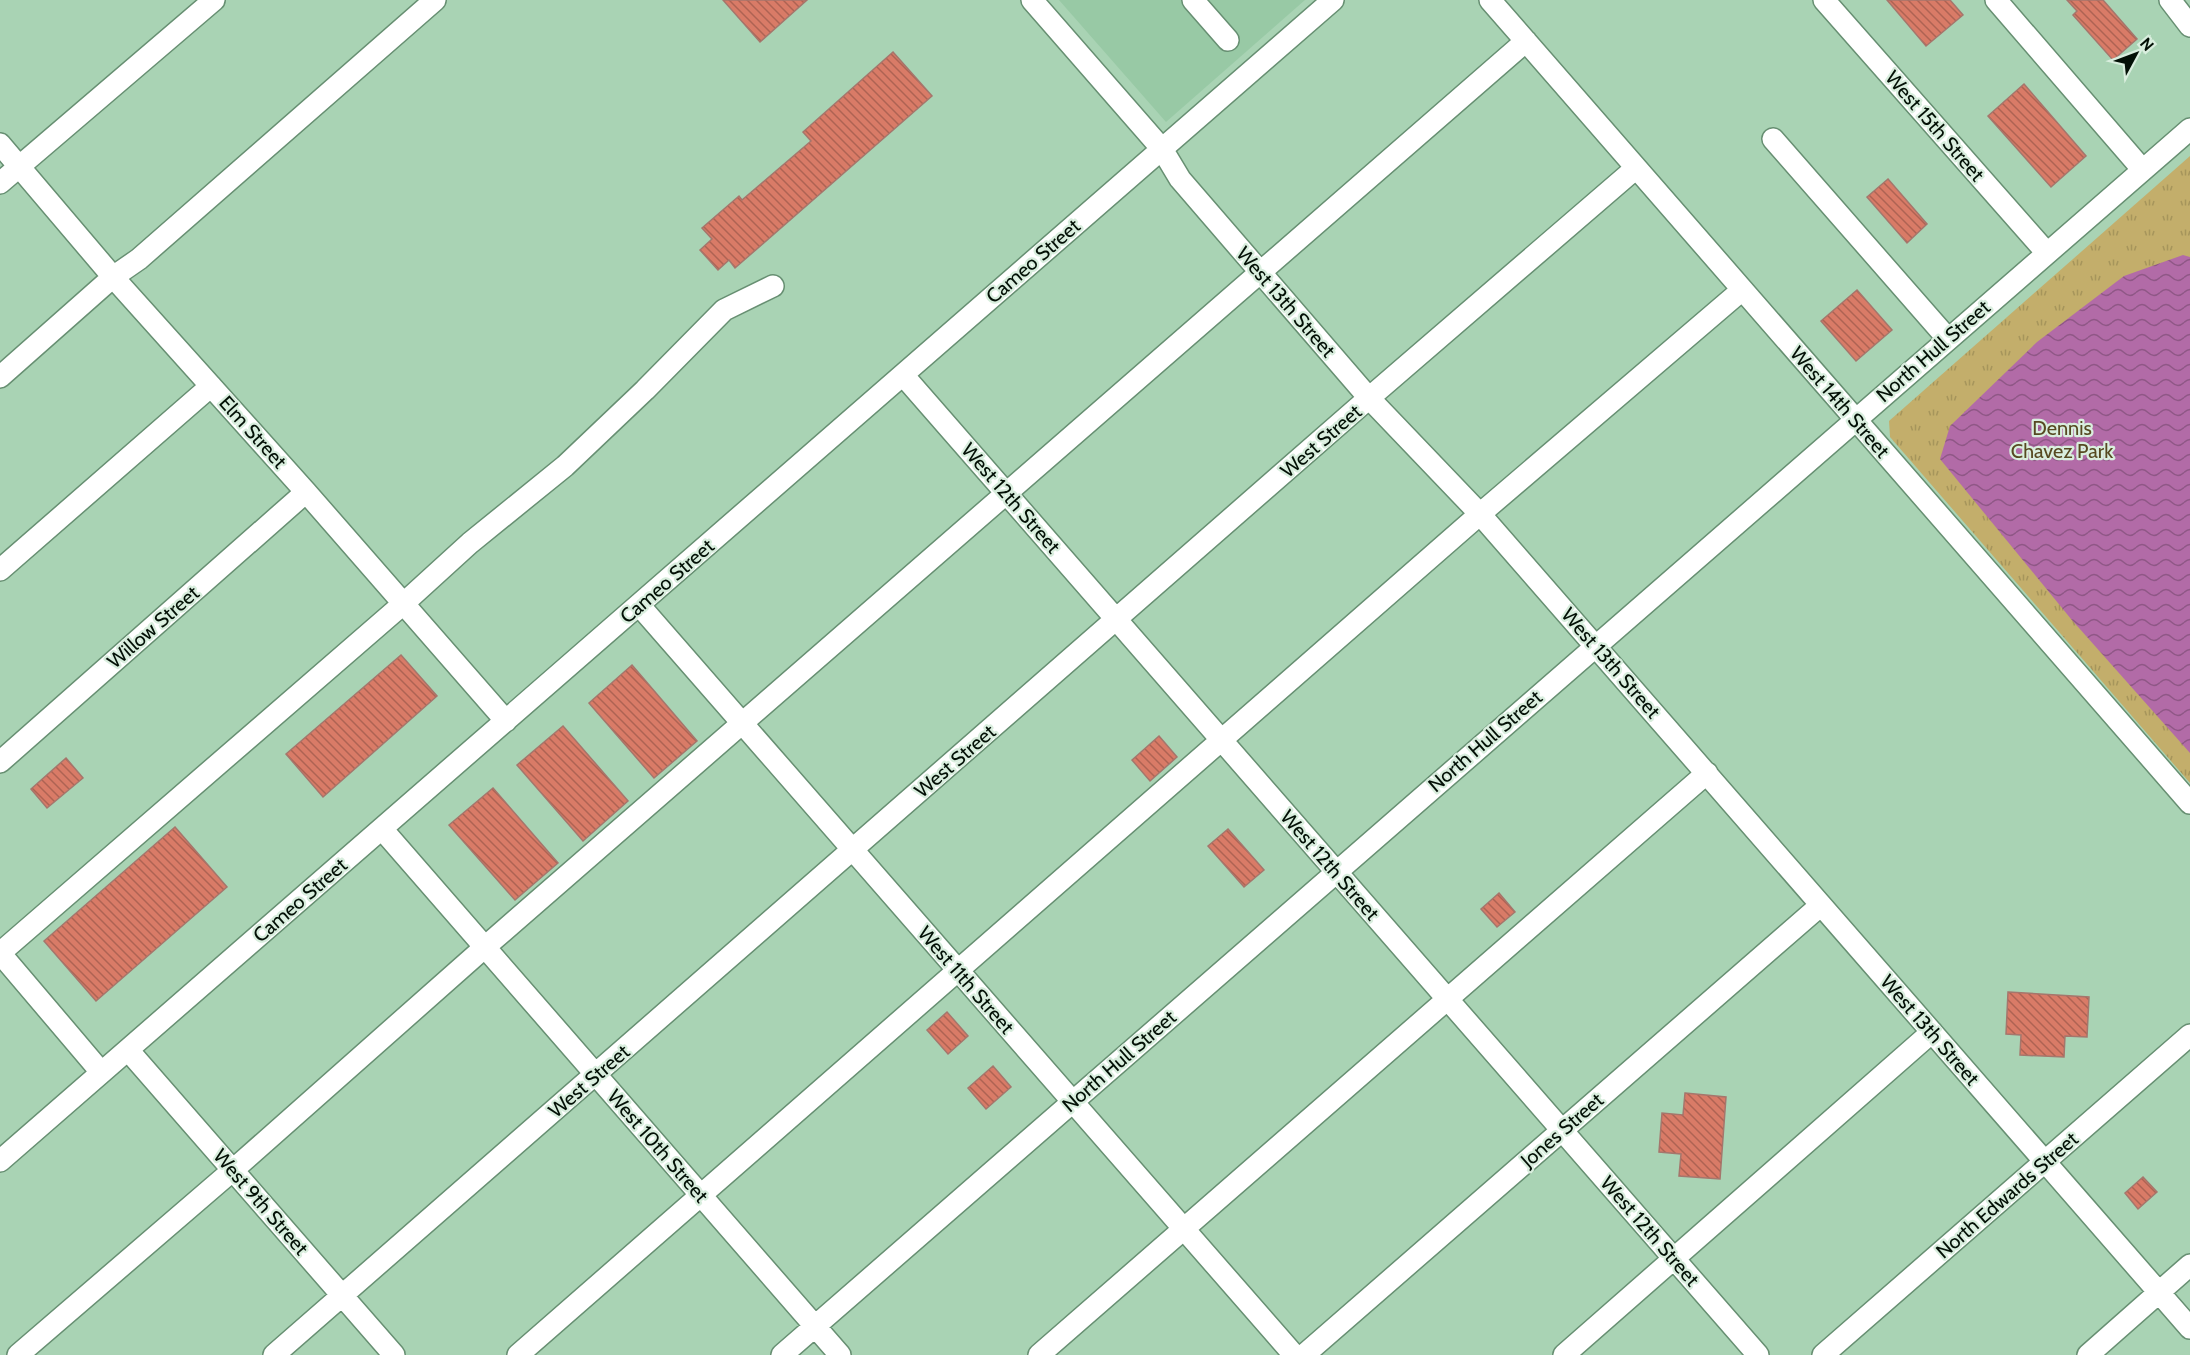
<svg xmlns="http://www.w3.org/2000/svg" width="2190" height="1355" font-family="Cabin,sans-serif">
  <style>
    .built { fill: #98c9a5 }
    .grass { fill: url(#grass-tufts) }
    .water { fill: url(#water-waves) }
    .building { fill: url(#building-back-hatch); stroke: #a5766c; stroke-width: 1.5 }
    .lines { fill: none; stroke-linecap: round; stroke-linejoin: round }
    .minor-casing { stroke: #678f72; stroke-width: 24 }
    .minor { stroke: #fff; stroke-width: 21 }
    .labels { text-anchor: middle; dominant-baseline: central; stroke-width: 4.5; stroke-linejoin: round; paint-order: stroke }
    .street-label { font-size: 20px; fill: #031006; stroke: #d9eede }
    .park-label { font-size: 20px; fill: #564921; stroke: #d9eede }
  </style>
  <defs>
    <pattern id="grass-tufts" width="24" height="20" patternUnits="userSpaceOnUse" patternTransform="scale(1.5)"><rect width="24" height="20" fill="#c3ae6b"/><path d="M3 7l-1-3M5 7V3M7 7l1-3M15 17l-1-3M17 17v-4M19 17l1-3" fill="none" stroke="#a6955b"/></pattern>
    <pattern id="water-waves" width="16" height="10" patternUnits="userSpaceOnUse" patternTransform="scale(1.5)"><rect width="16" height="10" fill="#b26ba7"/><path d="M0 5q4-4 8 0t8 0" fill="none" stroke="#8f5786"/></pattern>
    <pattern id="building-back-hatch" width="6" height="6" patternUnits="userSpaceOnUse" patternTransform="scale(1.5)"><rect width="6" height="6" fill="#d97b67"/><path d="M-1 5l2 2M0 0l6 6M5-1l2 2" fill="none" stroke="#ae6353"/></pattern>
  </defs>
  <rect width="100%" height="100%" fill="#a9d3b4"/>
  <path class="built" d="M 1059,0 L 1305,0 L 1166,122 Z"/>
  <path class="grass" d="M 2190,156 L 2190,783 L 1890,437 L 1889,421 Z"/>
  <path class="water" d="M 2183,255 L 2190,257 L 2190,753 L 2071,619 L 1940,459 L 1950,426 L 2037,342 L 2124,276 Z"/>
  <path class="building" d="M 723,0 L 807,0 L 760,42 Z
    M 1887,0 L 1950,0 L 1963,15 L 1926,46 Z
    M 2067,0 L 2103,0 L 2137,39 L 2113,60 L 2073,15 L 2077,11 Z
    M 893,52 L 932,96 L 735,268 L 729,260 L 718,270 L 700,250 L 712,239 L 702,228 L 739,196 L 742,200 L 811,141 L 803,132 Z
    M 2024,84 L 2086,156 L 2051,187 L 1988,116 Z
    M 1888,179 L 1927,224 L 1907,243 L 1867,197 Z
    M 1857,290 L 1892,330 L 1856,361 L 1821,321 Z
    M 401,655 L 437,696 L 323,797 L 286,754 Z
    M 632,665 L 697,741 L 654,778 L 589,703 Z
    M 563,726 L 628,801 L 583,841 L 517,765 Z
    M 1159,736 L 1177,757 L 1150,781 L 1132,760 Z
    M 66,758 L 83,778 L 47,808 L 31,789 Z
    M 493,788 L 558,863 L 515,900 L 449,825 Z
    M 175,827 L 227,887 L 96,1001 L 44,941 Z
    M 1228,829 L 1264,870 L 1244,887 L 1208,846 Z
    M 1499,893 L 1515,912 L 1497,927 L 1481,909 Z
    M 2008,992 L 2089,997 L 2087,1037 L 2065,1036 L 2064,1057 L 2020,1055 L 2021,1035 L 2006,1034 Z
    M 947,1012 L 968,1036 L 948,1054 L 927,1030 Z
    M 993,1066 L 1011,1087 L 986,1109 L 968,1088 Z
    M 1685,1093 L 1726,1097 L 1720,1179 L 1679,1176 L 1681,1154 L 1659,1152 L 1662,1113 L 1683,1115 Z
    M 2143,1177 L 2157,1192 L 2138,1209 L 2125,1193 Z"/>
  <g class="lines">
    <defs>
      <path id="minor" d="M 1032,0 L 1162,149 L 1180,179 L 1369,398 L 1480,514 L 2190,1328
        M 1193,0 L 1228,40
        M 1490,0 L 2190,803
        M 1824,0 L 2046,252
        M 1996,0 L 2142,169
        M 2170,0 L 2190,26
        M 1773,139 L 1948,339
        M 0,144 L 113,277 L 306,492 L 506,721
        M 0,183 L 214,0
        M 903,375 L 1758,1355
        M 0,377 L 113,277 L 139,259 L 435,0
        M 0,570 L 211,386
        M 639,605 L 1294,1355
        M 0,762 L 306,492
        M 382,829 L 840,1355
        M 0,953 L 403,604 L 470,543 L 565,466 L 645,390 L 724,310 L 773,286
        M 0,953 L 101,1072
        M 128,1050 L 394,1355
        M 0,1161 L 1333,0
        M 18,1355 L 233,1170 L 485,947 L 1526,41
        M 274,1355 L 1369,398 L 1636,168
        M 518,1355 L 1480,514 L 1742,290
        M 782,1355 L 2190,129
        M 1039,1355 L 1707,773
        M 1304,1355 L 1821,905
        M 1564,1355 L 1932,1032
        M 1823,1355 L 2190,1035
        M 2088,1355 L 2190,1265"/>
    </defs>
    <use href="#minor" class="minor-casing"/>
    <use href="#minor" class="minor"/>
  </g>
  <g class="labels">
    <g class="street-label">
      <text transform="translate(1935 126) rotate(49)">West 15th Street</text>
      <text transform="translate(1033 261) rotate(-41)">Cameo Street</text>
      <text transform="translate(1286 302) rotate(49)">West 13th Street</text>
      <text transform="translate(1933 351) rotate(-41)">North Hull Street</text>
      <text transform="translate(1840 402) rotate(49)">West 14th Street</text>
      <text transform="translate(253 432) rotate(48)">Elm Street</text>
      <text transform="translate(1321 441) rotate(-41)">West Street</text>
      <text transform="translate(1011 498) rotate(49)">West 12th Street</text>
      <text transform="translate(667 581) rotate(-41)">Cameo Street</text>
      <text transform="translate(153 627) rotate(-41)">Willow Street</text>
      <text transform="translate(1611 663) rotate(49)">West 13th Street</text>
      <text transform="translate(1485 741) rotate(-41)">North Hull Street</text>
      <text transform="translate(955 761) rotate(-41)">West Street</text>
      <text transform="translate(1330 865) rotate(49)">West 12th Street</text>
      <text transform="translate(300 900) rotate(-41)">Cameo Street</text>
      <text transform="translate(966 980) rotate(49)">West 11th Street</text>
      <text transform="translate(1930 1030) rotate(49)">West 13th Street</text>
      <text transform="translate(1119 1061) rotate(-41)">North Hull Street</text>
      <text transform="translate(589 1081) rotate(-41)">West Street</text>
      <text transform="translate(1562 1130) rotate(-41)">Jones Street</text>
      <text transform="translate(658 1146) rotate(49)">West 10th Street</text>
      <text transform="translate(2007 1195) rotate(-41)">North Edwards Street</text>
      <text transform="translate(261 1202) rotate(49)">West 9th Street</text>
      <text transform="translate(1650 1231) rotate(49)">West 12th Street</text>
    </g>
    <g class="park-label">
      <text x="2062" y="428">Dennis<tspan x="2062" dy="23">Chavez Park</tspan></text>
    </g>
  </g>
  <g transform="translate(2136 54) rotate(49)" stroke="#d9eede" stroke-width="4.5" paint-order="stroke">
  <path d="M0-4.5L10 22L0 15L-10 22Z" fill="#031006"/>
  <text y="-9" font-size="16" font-weight="bold" text-anchor="middle" fill="#031006">N</text>
  </g>
</svg>
